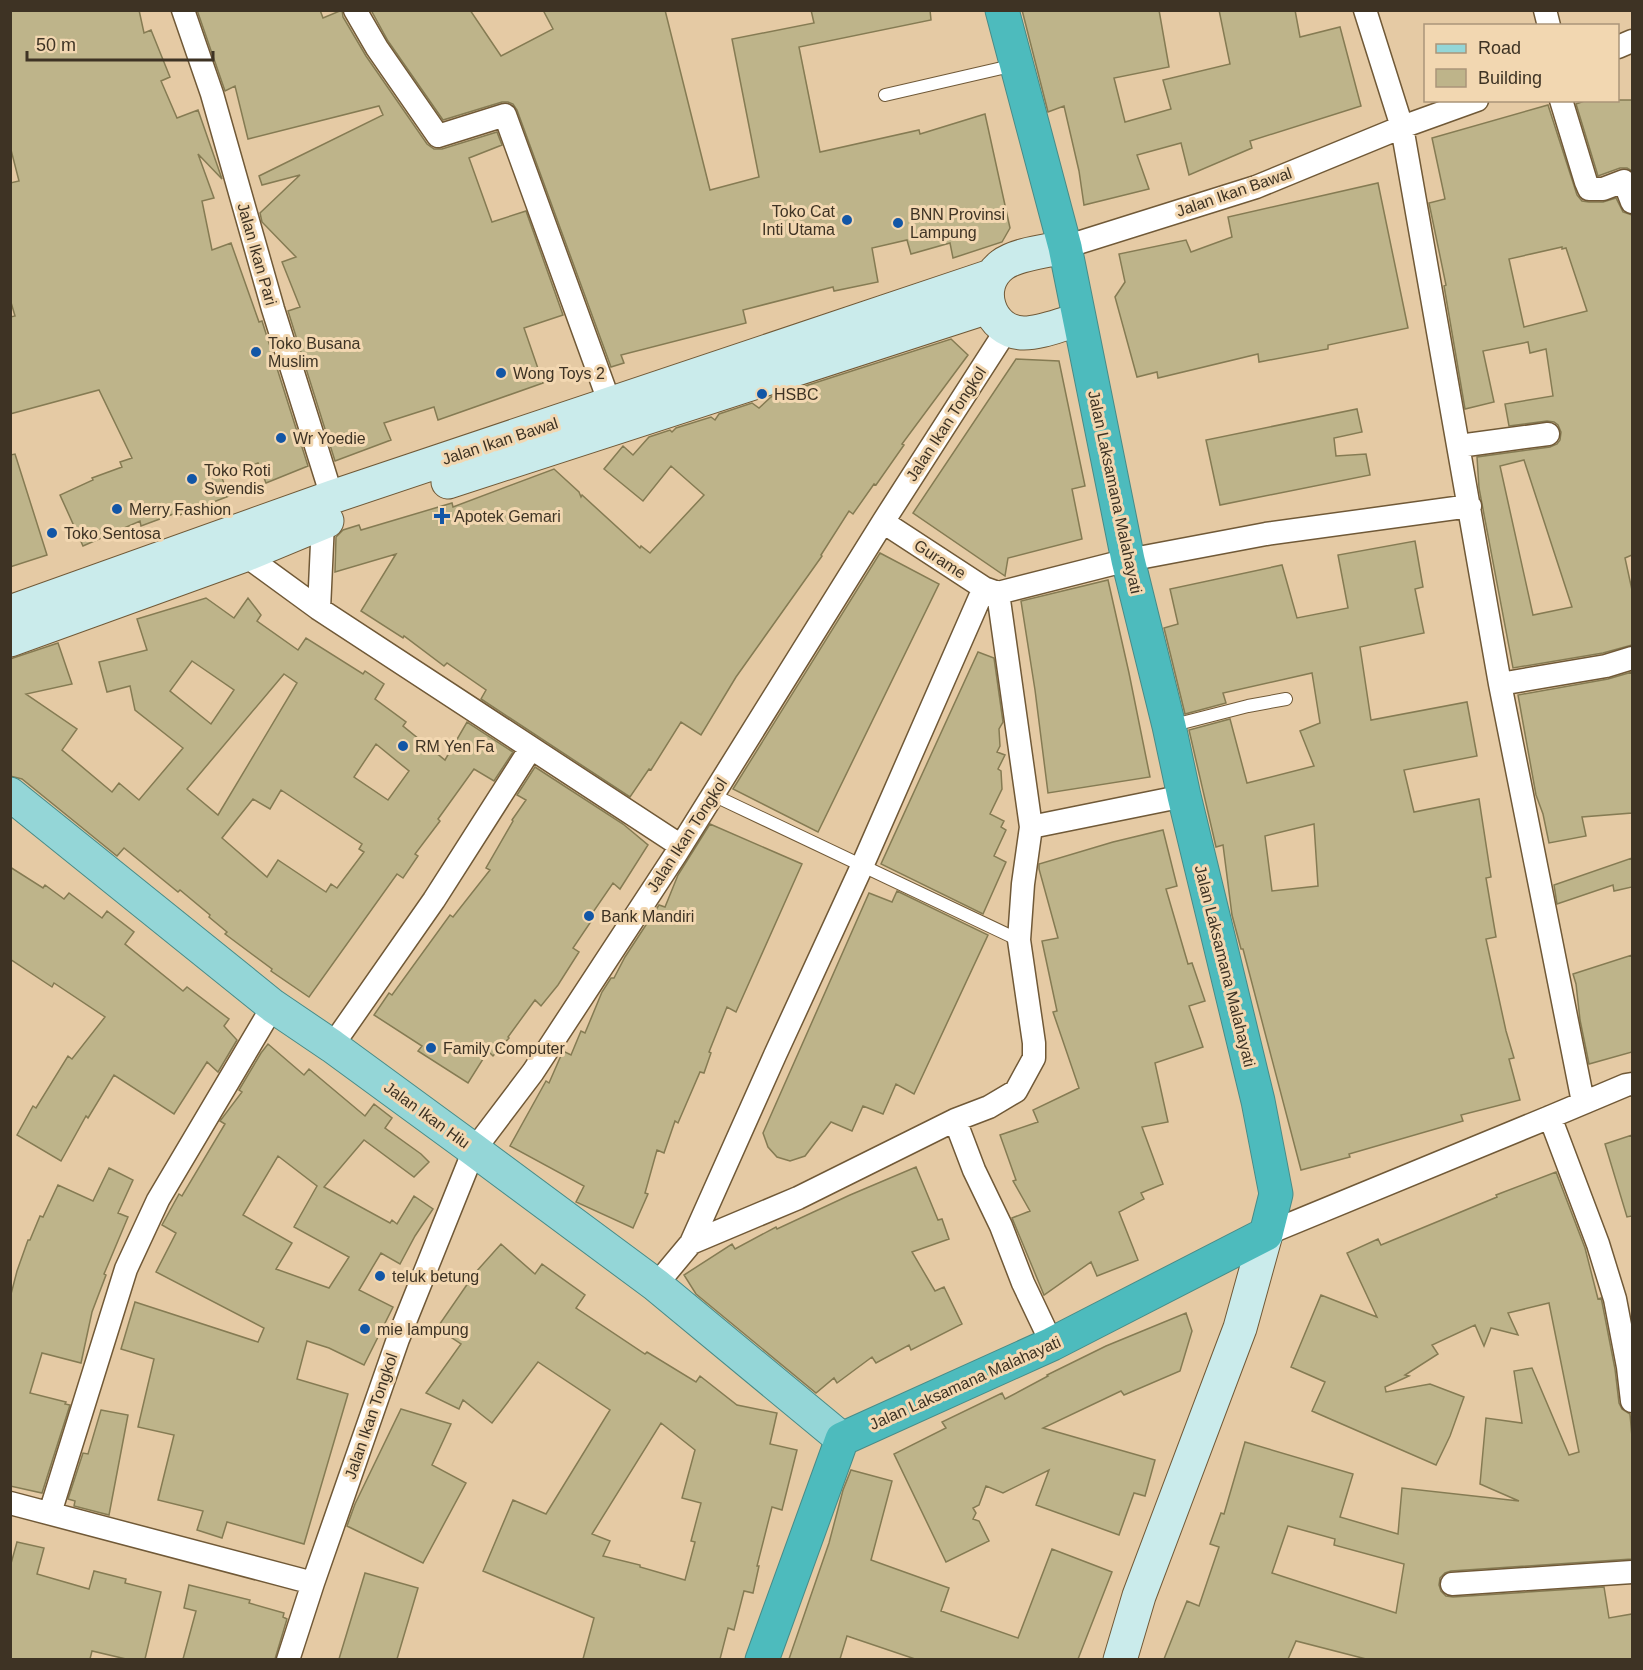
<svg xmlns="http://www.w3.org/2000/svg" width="1643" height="1670" font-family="Arial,sans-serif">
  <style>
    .building { fill: #beb48a; stroke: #857b53; stroke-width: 1.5; fill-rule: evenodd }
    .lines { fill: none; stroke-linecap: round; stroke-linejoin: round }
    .lane-casing { stroke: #705937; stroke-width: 14 }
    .street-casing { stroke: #705937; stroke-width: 25 }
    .secondary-casing { stroke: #705937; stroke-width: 35 }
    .primary-casing { stroke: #488b87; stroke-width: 35 }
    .highway-casing { stroke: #488b87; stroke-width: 35 }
    .lane { stroke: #fff; stroke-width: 12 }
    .street { stroke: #fff; stroke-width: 22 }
    .secondary { stroke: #caebeb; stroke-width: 33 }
    .primary { stroke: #94d6d7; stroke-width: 33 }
    .highway { stroke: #4dbbbd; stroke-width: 33 }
    .poi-dot { fill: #1256a6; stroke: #f2d7b1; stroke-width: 2 }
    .labels { text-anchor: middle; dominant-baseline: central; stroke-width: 6; stroke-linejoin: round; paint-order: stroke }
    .street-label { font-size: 16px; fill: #3e3324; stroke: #f2d7b1 }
    .poi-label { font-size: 16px; fill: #3e3324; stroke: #f2d7b1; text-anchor: start }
  </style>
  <rect width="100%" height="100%" fill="#e5caa4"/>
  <path class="building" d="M 10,10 L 139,10 L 144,33 L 151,30 L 170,77 L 161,81 L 177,118 L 198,110 L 222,179 L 198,154 L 214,198 L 202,201 L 212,250 L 231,243 L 259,322 L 262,321 L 308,466 L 266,483 L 258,463 L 222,478 L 229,496 L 177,516 L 176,513 L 141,526 L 140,521 L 83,546 L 60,495 L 93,480 L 92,478 L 122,467 L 120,462 L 132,458 L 99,390 L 10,414 L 10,317 L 15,316 L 10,299 L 10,183 L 19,181 L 10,146 Z
    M 197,10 L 320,10 L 323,18 L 342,10 L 343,17 L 366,56 L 427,144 L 434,149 L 442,149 L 497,132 L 502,145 L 469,158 L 492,222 L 526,211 L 563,315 L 524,328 L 543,383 L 438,420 L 434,407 L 384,423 L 391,440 L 335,461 L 288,311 L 300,307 L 282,262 L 296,257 L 262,222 L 260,213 L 300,175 L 262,185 L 259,176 L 383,115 L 379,106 L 248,139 L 235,86 L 225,91 Z
    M 371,10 L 470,10 L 501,56 L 553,29 L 543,10 L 665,10 L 710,190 L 759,177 L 732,39 L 814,23 L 811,10 L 930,10 L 931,20 L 799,47 L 820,152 L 919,130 L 920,134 L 985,114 L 1010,228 L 1002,242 L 953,258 L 950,243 L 911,254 L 907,240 L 872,248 L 878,282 L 834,291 L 833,287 L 743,310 L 746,323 L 621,355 L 624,363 L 611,367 L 517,110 L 513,104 L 508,102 L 502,102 L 443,120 L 388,41 Z
    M 1022,10 L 1159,10 L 1169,67 L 1114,78 L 1125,122 L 1171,109 L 1163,80 L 1230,64 L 1219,10 L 1295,10 L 1300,37 L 1340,27 L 1361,106 L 1250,141 L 1252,148 L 1189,175 L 1181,143 L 1137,155 L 1149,189 L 1084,205 L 1079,171 L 1064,106 L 1048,112 Z
    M 1587,100 L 1632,100 L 1632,171 L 1627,168 L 1620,168 L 1598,176 L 1576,104 Z
    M 1548,105 L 1577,195 L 1582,201 L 1589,202 L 1603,202 L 1616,198 L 1623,212 L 1632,215 L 1632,555 L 1625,558 L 1632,590 L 1632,645 L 1603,653 L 1513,668 L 1479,488 L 1477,457 L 1550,447 L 1557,444 L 1560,440 L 1561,432 L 1558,425 L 1554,422 L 1547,421 L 1509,426 L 1505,404 L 1553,396 L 1546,349 L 1530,353 L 1528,342 L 1483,351 L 1494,402 L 1465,409 L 1444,286 L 1446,285 L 1429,203 L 1445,199 L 1432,138 ZM 1562,247 L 1562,249 L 1566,248 L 1587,311 L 1524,327 L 1509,259 ZM 1524,460 L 1572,607 L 1533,615 L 1500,466 Z
    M 1378,183 L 1408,328 L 1328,345 L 1328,349 L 1259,362 L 1258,354 L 1158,378 L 1157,372 L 1137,377 L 1115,297 L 1125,282 L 1119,254 L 1186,240 L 1191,252 L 1232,237 L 1228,217 Z
    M 951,339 L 968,355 L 902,444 L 904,445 L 876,485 L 874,484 L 853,514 L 849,511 L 821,555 L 822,556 L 736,677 L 701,735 L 681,722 L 651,770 L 649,769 L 630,797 L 481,699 L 486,690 L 447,663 L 444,666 L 404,636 L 403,638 L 361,611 L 396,554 L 335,572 L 336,537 L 343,530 L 359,525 L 361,530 L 452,503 L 453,507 L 554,469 L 579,492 L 581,497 L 582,495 L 640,548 L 641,546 L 650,553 L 704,495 L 671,466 L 643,501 L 604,469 L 623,446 L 633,455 L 649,437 L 670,430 L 672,432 L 676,428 L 711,417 L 715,420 L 719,414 L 752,403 L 759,408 L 771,397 Z
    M 1016,359 L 1059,361 L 1085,486 L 1072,489 L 1082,539 L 1008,558 L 1005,576 L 913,513 Z
    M 1357,409 L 1362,432 L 1334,438 L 1336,456 L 1366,454 L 1370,475 L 1220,505 L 1206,440 Z
    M 15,454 L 47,555 L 10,567 L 10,455 Z
    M 1415,541 L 1423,587 L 1415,589 L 1424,633 L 1360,647 L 1371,720 L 1467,702 L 1477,756 L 1404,770 L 1414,812 L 1479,799 L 1491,877 L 1486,878 L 1496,937 L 1486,939 L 1506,1031 L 1514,1058 L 1509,1059 L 1520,1100 L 1461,1115 L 1463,1121 L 1349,1154 L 1350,1157 L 1301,1170 L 1243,949 L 1241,949 L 1232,915 L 1223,845 L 1216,847 L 1189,730 L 1230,719 L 1247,783 L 1314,766 L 1300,731 L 1320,723 L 1312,673 L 1223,693 L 1226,703 L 1185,714 L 1164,628 L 1178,624 L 1170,589 L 1282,565 L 1297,618 L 1348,608 L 1338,555 ZM 1314,824 L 1318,886 L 1272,891 L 1265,836 Z
    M 880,553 L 939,584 L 818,832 L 733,789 Z
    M 1108,580 L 1129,673 L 1150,777 L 1048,793 L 1035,690 L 1021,601 Z
    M 206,598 L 234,618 L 248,598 L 261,615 L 257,621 L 298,650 L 306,638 L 363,674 L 365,671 L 384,684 L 375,699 L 406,722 L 403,726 L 445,760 L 467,722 L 513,752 L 494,781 L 474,769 L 438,819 L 440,821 L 415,854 L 418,856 L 403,878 L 397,874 L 309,997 L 271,971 L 272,969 L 225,934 L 227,932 L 209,917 L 210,915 L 180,890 L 178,892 L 124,848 L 117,856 L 22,779 L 10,776 L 10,659 L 58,643 L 72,684 L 26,694 L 77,729 L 62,750 L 112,792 L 119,783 L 139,800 L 183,748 L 135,710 L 130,686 L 107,692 L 99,662 L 147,650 L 137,619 ZM 192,661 L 234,690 L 211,724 L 170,691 ZM 284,674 L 297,683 L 218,815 L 187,789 ZM 376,744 L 409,771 L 388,800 L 354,777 ZM 281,790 L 362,844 L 359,849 L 364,852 L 337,888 L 331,884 L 326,892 L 278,860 L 267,877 L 222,838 L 253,799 L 270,809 Z
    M 978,652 L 994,658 L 1003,722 L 999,729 L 1000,746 L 997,752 L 1005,755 L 998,769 L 1001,771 L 1002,789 L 990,814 L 1004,821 L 1001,827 L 1006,830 L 994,856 L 1006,862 L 983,914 L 881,864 Z
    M 1632,672 L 1632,813 L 1582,817 L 1586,836 L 1549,843 L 1543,814 L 1536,795 L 1518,695 L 1608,679 Z
    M 535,767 L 623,824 L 648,845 L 620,889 L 613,883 L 591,915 L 594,917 L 573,948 L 579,952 L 558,985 L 541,1006 L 535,1000 L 508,1037 L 509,1038 L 493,1056 L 488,1051 L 468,1083 L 418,1051 L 422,1046 L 374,1015 L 389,993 L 392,995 L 450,915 L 453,917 L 490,870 L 486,868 L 513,821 L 512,820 L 526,800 L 517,795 Z
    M 710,824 L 802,864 L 736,1012 L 727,1007 L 709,1052 L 711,1053 L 704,1073 L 700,1072 L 678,1123 L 675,1121 L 664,1153 L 657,1150 L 645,1193 L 648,1194 L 633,1228 L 576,1202 L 584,1186 L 510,1146 L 546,1081 L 549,1083 L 563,1051 L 571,1055 L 581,1031 L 585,1033 L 602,992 L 611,978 L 614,978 L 625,957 L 659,905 L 665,907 L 678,875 Z
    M 1163,830 L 1177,886 L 1166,889 L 1188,964 L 1192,963 L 1205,1001 L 1189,1006 L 1203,1047 L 1155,1063 L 1168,1122 L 1142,1127 L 1163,1184 L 1141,1193 L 1144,1199 L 1119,1212 L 1138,1260 L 1097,1276 L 1091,1262 L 1044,1295 L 1012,1218 L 1030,1211 L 1013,1181 L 1016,1180 L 1000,1135 L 1038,1122 L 1033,1110 L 1079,1088 L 1053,1012 L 1057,1011 L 1042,941 L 1058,938 L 1039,869 L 1039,864 L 1113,842 Z
    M 1632,858 L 1632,887 L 1614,891 L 1613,885 L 1557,904 L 1554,885 Z
    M 10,867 L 43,888 L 45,885 L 64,899 L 69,893 L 102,918 L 107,911 L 134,932 L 125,944 L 183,991 L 187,987 L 229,1019 L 224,1026 L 237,1040 L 218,1072 L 207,1062 L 174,1114 L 114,1075 L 88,1118 L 86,1116 L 61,1161 L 17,1135 L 33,1106 L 36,1108 L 68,1056 L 72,1059 L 105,1017 L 54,983 L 52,987 L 10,959 Z
    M 897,891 L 988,935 L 914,1094 L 896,1084 L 883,1114 L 863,1106 L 852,1131 L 831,1122 L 805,1156 L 790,1161 L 777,1157 L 768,1147 L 763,1133 L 869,893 L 892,902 Z
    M 1632,955 L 1632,1052 L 1589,1064 L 1580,1020 L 1576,984 L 1573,974 Z
    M 268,1044 L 304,1075 L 309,1069 L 365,1116 L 374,1104 L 392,1118 L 385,1128 L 421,1154 L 429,1162 L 414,1177 L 364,1140 L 324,1187 L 390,1223 L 392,1220 L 397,1224 L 414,1196 L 433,1209 L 415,1236 L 400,1264 L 381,1253 L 359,1290 L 393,1307 L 364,1365 L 329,1348 L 307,1341 L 297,1379 L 348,1394 L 304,1544 L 227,1522 L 222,1538 L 197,1530 L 203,1511 L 158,1500 L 174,1435 L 138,1427 L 154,1359 L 121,1349 L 135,1302 L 258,1342 L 264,1328 L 156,1272 L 176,1233 L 162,1225 L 179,1194 L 182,1196 L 225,1124 L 220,1121 L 242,1092 L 239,1090 L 261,1053 ZM 278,1156 L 317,1186 L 294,1227 L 349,1257 L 329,1288 L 276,1269 L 292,1243 L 243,1215 Z
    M 1632,1135 L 1632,1216 L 1627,1217 L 1605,1144 Z
    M 916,1167 L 938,1220 L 942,1219 L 949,1239 L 912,1252 L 935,1291 L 944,1287 L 962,1324 L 911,1350 L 909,1345 L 876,1363 L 872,1357 L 837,1383 L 834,1378 L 816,1393 L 696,1294 L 684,1275 L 732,1244 L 735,1249 L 776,1227 L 777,1229 L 850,1195 Z
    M 109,1168 L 133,1180 L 118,1213 L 128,1217 L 104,1274 L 106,1275 L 92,1312 L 81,1363 L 42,1353 L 30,1393 L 66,1402 L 65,1404 L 70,1405 L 42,1493 L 10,1486 L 11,1294 L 17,1271 L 28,1240 L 30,1240 L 40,1216 L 43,1217 L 58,1185 L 93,1201 Z
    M 1556,1172 L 1585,1248 L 1598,1299 L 1601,1298 L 1602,1302 L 1615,1369 L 1619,1403 L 1622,1409 L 1630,1414 L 1632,1437 L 1632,1559 L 1451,1571 L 1445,1573 L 1440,1578 L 1439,1585 L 1441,1591 L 1446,1596 L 1453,1597 L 1604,1587 L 1609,1618 L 1632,1614 L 1632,1659 L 1366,1659 L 1296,1641 L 1288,1659 L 1164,1659 L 1187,1601 L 1199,1606 L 1219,1547 L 1210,1544 L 1221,1513 L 1224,1514 L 1245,1442 L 1353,1474 L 1340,1517 L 1398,1534 L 1402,1488 L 1519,1501 L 1480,1484 L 1486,1418 L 1522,1423 L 1514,1371 L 1532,1368 L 1569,1455 L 1579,1452 L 1549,1303 L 1508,1313 L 1518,1335 L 1491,1328 L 1484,1346 L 1475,1325 L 1432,1345 L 1438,1354 L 1405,1375 L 1409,1376 L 1385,1387 L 1386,1392 L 1430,1384 L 1464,1397 L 1450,1436 L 1436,1465 L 1312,1411 L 1325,1382 L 1291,1367 L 1321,1295 L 1377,1317 L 1347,1253 L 1378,1239 L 1381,1245 L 1497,1197 L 1496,1195 ZM 1288,1526 L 1335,1539 L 1334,1545 L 1404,1564 L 1396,1613 L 1272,1573 Z
    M 501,1244 L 535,1274 L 542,1264 L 585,1295 L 576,1308 L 645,1354 L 647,1352 L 696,1382 L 700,1376 L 737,1405 L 777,1413 L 770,1444 L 797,1450 L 782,1510 L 772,1507 L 757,1566 L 759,1566 L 753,1593 L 744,1591 L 734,1630 L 728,1628 L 720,1659 L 583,1659 L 594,1618 L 483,1571 L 513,1500 L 546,1514 L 610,1410 L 538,1362 L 492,1423 L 463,1400 L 459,1409 L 426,1393 L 461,1344 L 437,1328 L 475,1273 ZM 661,1423 L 695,1450 L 682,1498 L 701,1503 L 691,1541 L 695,1542 L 685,1580 L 640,1567 L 640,1565 L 603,1556 L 610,1541 L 592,1534 Z
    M 1186,1313 L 1192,1331 L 1180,1371 L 1124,1395 L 1121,1391 L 1043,1428 L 1155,1460 L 1145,1496 L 1134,1493 L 1119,1535 L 1036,1505 L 1049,1470 L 1003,1493 L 986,1486 L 979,1505 L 973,1508 L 976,1513 L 973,1519 L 979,1521 L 989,1541 L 946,1562 L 894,1454 L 946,1428 L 942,1422 L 1002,1393 L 1005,1399 L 1048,1376 L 1047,1375 L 1106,1346 Z
    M 401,1409 L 451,1424 L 432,1465 L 466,1483 L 423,1563 L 347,1526 L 355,1504 Z
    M 101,1410 L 128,1415 L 109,1515 L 74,1506 L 75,1501 L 68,1499 L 83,1453 L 88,1454 Z
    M 851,1470 L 892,1481 L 871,1560 L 949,1588 L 941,1611 L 1018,1638 L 1052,1549 L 1112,1572 L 1078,1659 L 915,1659 L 847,1636 L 840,1659 L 789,1659 L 829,1543 L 843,1490 Z
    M 17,1542 L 44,1548 L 37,1574 L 89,1589 L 94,1571 L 126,1579 L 125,1583 L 161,1592 L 145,1659 L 126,1659 L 92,1651 L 90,1659 L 10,1659 L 10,1567 Z
    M 365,1573 L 418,1588 L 397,1659 L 339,1659 Z
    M 189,1585 L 250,1600 L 249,1603 L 284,1613 L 283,1617 L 287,1619 L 275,1659 L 183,1659 L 196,1611 L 184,1608 Z"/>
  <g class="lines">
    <defs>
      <path id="lane" d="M 885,95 L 1015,65
        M 1170,726 L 1248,706 L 1286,699
        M 713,795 L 1019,940"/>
      <path id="street" d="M 183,10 L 212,94 L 273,309 L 332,497
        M 355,10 L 377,48 L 438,136 L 505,115 L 610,404
        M 1365,10 L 1402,127 L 1500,684 L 1583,1102
        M 1545,10 L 1549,26
        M 1618,47 L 1632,41
        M 1561,100 L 1586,182 L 1589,189 L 1603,189 L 1624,181 L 1632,202
        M 1065,247 L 1256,187 L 1402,127 L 1477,100
        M 1459,446 L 1548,434
        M 883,522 L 984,588 L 998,593
        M 245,555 L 319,609 L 681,846
        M 998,593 L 1128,560 L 1266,534 L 1470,506
        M 319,609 L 323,522
        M 1500,684 L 1606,666 L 1632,658
        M 1031,827 L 1184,796
        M 332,1046 L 434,900 L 531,748
        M 1550,1117 L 1598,1244 L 1615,1299 L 1628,1367 L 1632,1401
        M 955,1120 L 974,1170 L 1001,1226 L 1023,1283 L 1052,1344
        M 1266,1234 L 1550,1117 L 1626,1085 L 1632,1084
        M 691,1243 L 798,1198 L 955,1120 L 989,1107 L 1016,1091 L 1034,1058 L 1034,1043 L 1019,940 L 1023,884 L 1031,827 L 998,593
        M 656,1285 L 691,1243 L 775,1055 L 863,864 L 984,588
        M 10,1503 L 313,1583
        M 50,1513 L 126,1269 L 158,1200 L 273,1006
        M 1452,1584 L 1632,1572
        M 288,1660 L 313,1583 L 398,1339 L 474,1150 L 533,1072 L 676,854 L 883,522 L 1007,329"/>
      <path id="secondary" d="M 1065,247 C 1047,251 1016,254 1002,265 C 974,286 989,333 1024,333 C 1042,333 1061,324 1078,320
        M 448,482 L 988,307
        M 10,612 L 332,497 L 991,276
        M 10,640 L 245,555 L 327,521
        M 1120,1660 L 1139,1596 L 1240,1328 L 1266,1234"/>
      <path id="primary" d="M 10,794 L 273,1006 L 332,1046 L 474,1150 L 656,1285 L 842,1439"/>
      <path id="highway" d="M 762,1660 L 842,1439 L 1052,1344 L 1266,1234 L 1276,1194 L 1258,1101 L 1184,796 L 1169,726 L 1128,560 L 1065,247 L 1002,10"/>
    </defs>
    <use href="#lane" class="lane-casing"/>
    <use href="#street" class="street-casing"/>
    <use href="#secondary" class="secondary-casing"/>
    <use href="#primary" class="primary-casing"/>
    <use href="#highway" class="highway-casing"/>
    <use href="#lane" class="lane"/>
    <use href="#street" class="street"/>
    <use href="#secondary" class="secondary"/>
    <use href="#primary" class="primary"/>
    <use href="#highway" class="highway"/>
  </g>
  <g class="poi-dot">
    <circle cx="847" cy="220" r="6"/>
    <circle cx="898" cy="223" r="6"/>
    <circle cx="256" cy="352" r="6"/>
    <circle cx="501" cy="373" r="6"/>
    <circle cx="762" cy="394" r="6"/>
    <circle cx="281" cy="438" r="6"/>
    <circle cx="192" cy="479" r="6"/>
    <circle cx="117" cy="509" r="6"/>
    <path d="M439 507h6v6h6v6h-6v6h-6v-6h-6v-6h6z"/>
    <circle cx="52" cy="533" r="6"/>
    <circle cx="403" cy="746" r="6"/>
    <circle cx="589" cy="916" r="6"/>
    <circle cx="431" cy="1048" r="6"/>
    <circle cx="380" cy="1276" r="6"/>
    <circle cx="365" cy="1329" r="6"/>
  </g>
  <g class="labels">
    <g class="street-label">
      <text transform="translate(1234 192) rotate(-19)">Jalan Ikan Bawal</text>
      <text transform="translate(257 254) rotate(74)">Jalan Ikan Pari</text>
      <text transform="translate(946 424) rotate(-57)">Jalan Ikan Tongkol</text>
      <text transform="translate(500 441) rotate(-18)">Jalan Ikan Bawal</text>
      <text transform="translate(1115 492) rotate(78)">Jalan Laksamana Malahayati</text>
      <text transform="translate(940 559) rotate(33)">Gurame</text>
      <text transform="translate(687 835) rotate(-57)">Jalan Ikan Tongkol</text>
      <text transform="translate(1225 966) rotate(76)">Jalan Laksamana Malahayati</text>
      <text transform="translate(427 1115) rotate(36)">Jalan Ikan Hiu</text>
      <text transform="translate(965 1383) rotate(-24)">Jalan Laksamana Malahayati</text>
      <text transform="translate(371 1416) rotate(-71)">Jalan Ikan Tongkol</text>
    </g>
    <g class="poi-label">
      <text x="835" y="211" text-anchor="end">Toko Cat<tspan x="835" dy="18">Inti Utama</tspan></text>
      <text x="910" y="214">BNN Provinsi<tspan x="910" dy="18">Lampung</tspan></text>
      <text x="268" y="343">Toko Busana<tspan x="268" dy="18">Muslim</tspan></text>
      <text x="513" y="373">Wong Toys 2</text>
      <text x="774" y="394">HSBC</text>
      <text x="293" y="438">Wr Yoedie</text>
      <text x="204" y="470">Toko Roti<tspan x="204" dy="18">Swendis</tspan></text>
      <text x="129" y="509">Merry Fashion</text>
      <text x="454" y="516">Apotek Gemari</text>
      <text x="64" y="533">Toko Sentosa</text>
      <text x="415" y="746">RM Yen Fa</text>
      <text x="601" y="916">Bank Mandiri</text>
      <text x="443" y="1048">Family Computer</text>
      <text x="392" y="1276">teluk betung</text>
      <text x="377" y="1329">mie lampung</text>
    </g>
  </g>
  <rect width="1643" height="1670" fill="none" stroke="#3e3324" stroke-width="24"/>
  <rect x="1424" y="24" width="195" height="78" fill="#f2d7b1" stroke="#aa9579" stroke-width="1.5"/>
  <rect x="1436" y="44" width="30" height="9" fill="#94d6d7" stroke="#aa9579" stroke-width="1.5"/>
  <text x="1478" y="54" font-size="18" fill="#3e3324">Road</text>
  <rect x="1436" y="69" width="30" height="18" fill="#beb48a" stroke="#aa9579" stroke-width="1.5"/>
  <text x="1478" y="84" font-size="18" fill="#3e3324">Building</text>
  <path d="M27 51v9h186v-9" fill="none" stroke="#3e3324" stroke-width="3"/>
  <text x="36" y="51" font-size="18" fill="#3e3324" stroke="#f2d7b1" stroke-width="4.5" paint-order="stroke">50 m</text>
</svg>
